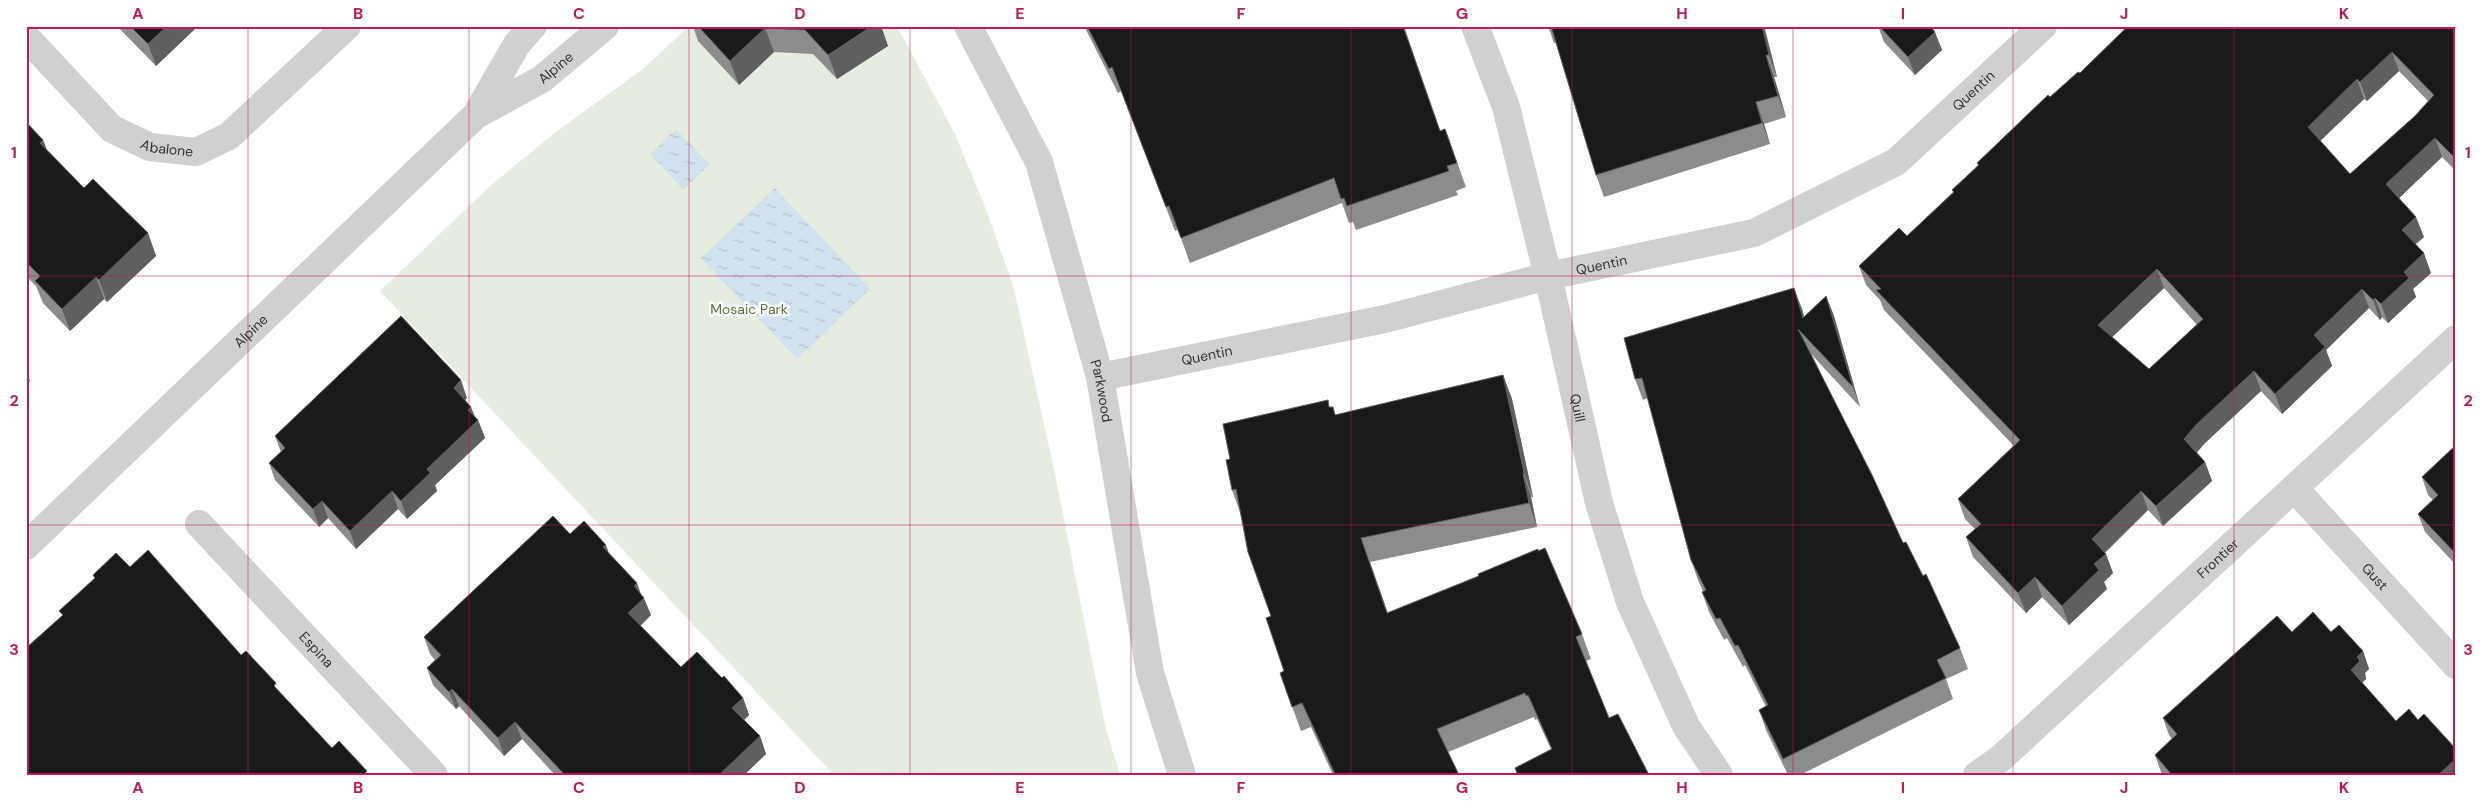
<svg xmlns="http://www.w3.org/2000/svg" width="2482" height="801" font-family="'DM Sans',sans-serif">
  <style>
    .park { fill: #e6ecdf }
    .water { fill: url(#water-ripples) }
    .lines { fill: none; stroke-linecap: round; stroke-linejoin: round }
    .minor { stroke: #d0d0d0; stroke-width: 28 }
    .tertiary { stroke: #d0d0d0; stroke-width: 28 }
    .wall { fill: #8c8c8c; fill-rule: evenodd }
    .shaded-wall { fill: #5f5f5f }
    .building { fill: #1a1a1a; stroke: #5f5f5f; fill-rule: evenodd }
    .grid { fill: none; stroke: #c2185b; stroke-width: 1; stroke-opacity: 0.55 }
    .labels { text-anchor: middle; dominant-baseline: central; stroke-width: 5; stroke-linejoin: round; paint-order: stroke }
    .street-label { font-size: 14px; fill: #333; stroke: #fff }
    .park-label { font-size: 14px; fill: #56703f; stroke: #fff }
    .neatline { fill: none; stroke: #c2185b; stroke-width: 2 }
    .grid-label { font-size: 16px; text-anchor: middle; font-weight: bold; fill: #c2185b }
  </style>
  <defs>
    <pattern id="water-ripples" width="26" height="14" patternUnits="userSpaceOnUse" patternTransform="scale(1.25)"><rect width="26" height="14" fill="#cfe2ee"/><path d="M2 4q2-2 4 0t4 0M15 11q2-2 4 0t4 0" fill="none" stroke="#b2c2cd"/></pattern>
  </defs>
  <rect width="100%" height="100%" fill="#fff"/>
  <path class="park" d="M 689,26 L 896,26 L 905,41 L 955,134 L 985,207 L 1013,285 L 1055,474 L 1105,726 L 1120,775 L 834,775 L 380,291 L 490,186 L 557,131 L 643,69 Z"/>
  <path class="water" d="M 676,129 L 710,164 L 683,190 L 650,154 Z
    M 775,188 L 870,289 L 797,359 L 701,258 Z"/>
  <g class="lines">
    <g class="minor">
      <path id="s1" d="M 1475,26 L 1506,107 L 1548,276 L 1599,503 L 1630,602 L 1686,726 L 1719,775"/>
      <path id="s2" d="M 26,37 L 112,129 L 150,147 L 196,152 L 229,136 L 347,26"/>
      <path id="s3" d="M 1100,377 L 1385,319 L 1548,276 L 1754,233 L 1896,162 L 2043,26"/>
      <path id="s4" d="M 2294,488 L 2456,665"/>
      <path id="s5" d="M 199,524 L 434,775"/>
      <path id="s6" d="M 1977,775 L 2000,759 L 2456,339"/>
    </g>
    <g class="tertiary">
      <path id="s7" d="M 968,26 L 1039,162 L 1100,377 L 1150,673 L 1182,775"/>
      <path d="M 476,115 L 517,44 L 533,26"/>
      <path id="s8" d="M 26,546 L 476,115 L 542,79 L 605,26"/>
    </g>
  </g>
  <path class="wall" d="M 117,26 L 198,26 L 156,66 Z
    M 693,26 L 881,26 L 888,46 L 837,79 L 813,54 L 774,52 L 739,85 L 698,41 Z
    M 1084,26 L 1404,26 L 1440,131 L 1445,129 L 1466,187 L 1456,191 L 1458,195 L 1356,230 L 1353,222 L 1349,223 L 1342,203 L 1190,263 L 1178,230 L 1175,231 L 1121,91 L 1118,93 Z
    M 1548,26 L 1764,26 L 1777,77 L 1774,77 L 1786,117 L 1764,124 L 1770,144 L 1604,197 L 1596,175 L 1556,43 L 1554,43 Z
    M 1878,26 L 1937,26 L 1933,30 L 1942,50 L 1915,75 L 1884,42 Z
    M 2127,26 L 2456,26 L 2456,171 L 2442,157 L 2399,198 L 2424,237 L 2415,244 L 2431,273 L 2413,289 L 2416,297 L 2388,323 L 2382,317 L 2380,320 L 2369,308 L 2326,350 L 2332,366 L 2282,414 L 2261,391 L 2204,444 L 2197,453 L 2205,462 L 2212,481 L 2163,526 L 2148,510 L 2105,553 L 2113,573 L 2104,582 L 2107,589 L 2069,625 L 2042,597 L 2026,613 L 1973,557 L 1966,537 L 1975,529 L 1965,519 L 1958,499 L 2014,446 L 1884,310 L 1880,300 L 1866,285 L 1859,266 L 1907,236 L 1953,192 L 1952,190 L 1978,165 L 1977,163 L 2050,97 L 2080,73 L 2127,27 ZM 2399,71 L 2428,101 L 2415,116 L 2350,174 L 2320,141 L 2364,99 L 2367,101 ZM 2164,288 L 2197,325 L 2149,369 L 2112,337 Z
    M 26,122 L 43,140 L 47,150 L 84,188 L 148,233 L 156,256 L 107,302 L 104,299 L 70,331 L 43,303 L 36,286 L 26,276 Z
    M 1826,296 L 1834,316 L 1860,407 L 1812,355 L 1903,543 L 1960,648 L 1968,669 L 1946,679 L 1953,699 L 1800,775 L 1788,775 L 1766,730 L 1759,710 L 1766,707 L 1745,665 L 1743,667 L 1727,638 L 1724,640 L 1709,612 L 1702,592 L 1703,591 L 1698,580 L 1691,560 L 1648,398 L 1643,400 L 1635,379 L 1802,309 L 1804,317 Z
    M 1503,375 L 1512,399 L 1533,497 L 1531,497 L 1537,527 L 1370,562 L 1388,613 L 1478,576 L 1539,551 L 1582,634 L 1591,659 L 1586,661 L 1609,718 L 1649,775 L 1517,775 L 1515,768 L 1551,749 L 1537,719 L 1535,720 L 1534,717 L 1448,752 L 1333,775 L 1311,727 L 1301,731 L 1280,673 L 1284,671 L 1271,616 L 1240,512 L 1232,490 L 1230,459 L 1330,407 L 1336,415 Z
    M 467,398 L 465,400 L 475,416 L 478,420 L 485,438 L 435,485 L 437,491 L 407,519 L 398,509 L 356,549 L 328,518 L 319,527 L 275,480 L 269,463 L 281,452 L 275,436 Z
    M 2456,445 L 2456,565 L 2425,532 L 2418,514 L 2433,500 L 2428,495 L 2422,477 Z
    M 570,534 L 609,554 L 640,594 L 651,615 L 640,626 L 681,667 L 722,678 L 743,698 L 749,715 L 744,720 L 760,736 L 766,754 L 744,775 L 555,775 L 522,739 L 504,756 L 459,706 L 456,709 L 433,685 L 427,668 L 435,660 L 430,654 L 424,637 Z
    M 2292,632 L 2363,651 L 2369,669 L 2365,673 L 2366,679 L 2362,683 L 2396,721 L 2456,775 L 2163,775 L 2161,772 L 2155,755 L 2172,739 L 2169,735 L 2163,718 Z"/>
  <path class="shaded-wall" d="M 167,26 L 198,26 L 156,66 L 148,44 Z
    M 872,26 L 881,26 L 888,46 L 837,79 L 828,55 Z
    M 1762,26 L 1764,26 L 1777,77 L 1769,55 Z
    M 1924,26 L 1937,26 L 1928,35 Z
    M 765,28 L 774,52 L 739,85 L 730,61 Z
    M 1935,32 L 1942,50 L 1915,75 L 1908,57 Z
    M 2392,52 L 2399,71 L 2367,101 L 2360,82 Z
    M 1766,55 L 1774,77 L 1786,117 L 1778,96 Z
    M 2357,79 L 2364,99 L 2315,146 L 2308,127 Z
    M 1756,102 L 1764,124 L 1770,144 L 1762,123 Z
    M 2435,138 L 2442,157 L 2393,204 L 2386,184 Z
    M 43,140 L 51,162 L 40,143 Z
    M 2416,217 L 2424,237 L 2409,250 L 2402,230 Z
    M 148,233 L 156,256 L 107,302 L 99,280 Z
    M 2424,253 L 2431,273 L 2413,289 L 2416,297 L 2388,323 L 2381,304 L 2404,272 Z
    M 2157,269 L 2164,288 L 2105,344 L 2098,325 Z
    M 96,277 L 104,299 L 70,331 L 62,309 Z
    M 1794,288 L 1802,309 L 1810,338 L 1803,318 Z
    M 2362,289 L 2369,308 L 2326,350 L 2332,366 L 2282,414 L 2275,394 L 2314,335 Z
    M 1826,296 L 1834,316 L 1860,407 L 1853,387 Z
    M 2375,298 L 2382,317 L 2380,320 L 2373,300 Z
    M 26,371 L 30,381 L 26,384 Z
    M 2254,371 L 2261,391 L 2204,444 L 2191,458 L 2184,439 L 2197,424 Z
    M 1503,375 L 1512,399 L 1533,497 L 1524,473 Z
    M 461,380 L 467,398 L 460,406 L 454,388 Z
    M 471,407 L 477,422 L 478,420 L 485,438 L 435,485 L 437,491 L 407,519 L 401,501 L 427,469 L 468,410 Z
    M 2205,462 L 2212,481 L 2163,526 L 2156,506 Z
    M 1523,473 L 1531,497 L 1537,527 L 1529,503 Z
    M 392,491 L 398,509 L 356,549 L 350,531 Z
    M 2141,491 L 2148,510 L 2099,558 L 2092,539 Z
    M 322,501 L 328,518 L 319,527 L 313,509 Z
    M 606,545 L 612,562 L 603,547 Z
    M 2106,554 L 2113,573 L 2104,582 L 2107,589 L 2069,625 L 2062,606 L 2094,564 Z
    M 2035,577 L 2042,597 L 2026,613 L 2018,593 Z
    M 637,583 L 643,600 L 644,598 L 651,615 L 635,631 L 628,613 L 634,586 Z
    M 2363,651 L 2369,669 L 2365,673 L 2366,679 L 2357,687 L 2351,670 L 2357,657 Z
    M 452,689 L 459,706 L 456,709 L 449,692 Z
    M 743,698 L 749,715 L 739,725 L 732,708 Z
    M 515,722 L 522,739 L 504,756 L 498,738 Z
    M 760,736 L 766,754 L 744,775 L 719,775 Z
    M 2456,759 L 2456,775 L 2438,775 Z"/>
  <path class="building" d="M 130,26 L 167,26 L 148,44 Z
    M 698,26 L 872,26 L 828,55 L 805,30 L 765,28 L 730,61 Z
    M 1087,26 L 1403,26 L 1440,131 L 1445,129 L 1457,163 L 1447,166 L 1449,171 L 1347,206 L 1344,198 L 1341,199 L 1334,178 L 1181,238 L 1169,206 L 1166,207 L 1112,67 L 1109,69 Z
    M 1551,26 L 1762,26 L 1769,55 L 1766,55 L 1778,96 L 1756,102 L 1762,123 L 1596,175 Z
    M 1879,26 L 1930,26 L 1935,32 L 1908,57 Z
    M 2128,26 L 2456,26 L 2456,159 L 2435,138 L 2386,184 L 2416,217 L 2402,230 L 2424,253 L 2404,272 L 2409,278 L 2381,304 L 2375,298 L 2373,300 L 2362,289 L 2314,335 L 2325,347 L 2275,394 L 2254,371 L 2197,424 L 2184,439 L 2205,462 L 2156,506 L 2141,491 L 2092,539 L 2106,554 L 2094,564 L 2099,570 L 2062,606 L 2035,577 L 2018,593 L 1966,537 L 1981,524 L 1958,499 L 2020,440 L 1876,290 L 1881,289 L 1859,266 L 1899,228 L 1907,236 L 1954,192 L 1952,190 L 1979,165 L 1977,163 L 2048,95 L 2050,97 L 2078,72 L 2080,73 ZM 2392,52 L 2434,95 L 2415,116 L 2350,174 L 2308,127 L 2357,79 L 2360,82 ZM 2157,269 L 2203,319 L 2149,369 L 2098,325 Z
    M 26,122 L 43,140 L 40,143 L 84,188 L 93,179 L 148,233 L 99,280 L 96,277 L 62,309 L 35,281 L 40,276 L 26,262 Z
    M 1794,288 L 1803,318 L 1826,296 L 1853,387 L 1798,329 L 1873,477 L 1903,543 L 1906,542 L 1923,576 L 1926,574 L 1960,648 L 1937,660 L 1946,678 L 1783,759 L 1759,710 L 1768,705 L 1738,645 L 1735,646 L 1720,618 L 1716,619 L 1702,592 L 1706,590 L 1691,560 L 1642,378 L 1635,379 L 1624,338 Z
    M 401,316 L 461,380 L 454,388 L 471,407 L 468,410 L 478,420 L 427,469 L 430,473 L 401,501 L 392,491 L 350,531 L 322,501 L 313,509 L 269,463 L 285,448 L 275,436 Z
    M 1503,375 L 1524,473 L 1523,473 L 1529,503 L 1361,538 L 1387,613 L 1479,576 L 1478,574 L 1538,549 L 1538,551 L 1545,548 L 1582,634 L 1576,637 L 1609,718 L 1618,714 L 1649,775 L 1518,775 L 1515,768 L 1552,749 L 1528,695 L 1526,696 L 1525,693 L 1437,729 L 1459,775 L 1332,775 L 1335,774 L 1302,703 L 1292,707 L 1280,673 L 1284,671 L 1266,618 L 1271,616 L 1248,552 L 1236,489 L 1232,490 L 1226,460 L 1230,459 L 1223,424 L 1328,400 L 1329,407 L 1333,407 L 1335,415 Z
    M 2456,445 L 2456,554 L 2418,514 L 2438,495 L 2422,477 Z
    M 553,516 L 570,534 L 584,521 L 606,545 L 603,547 L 637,583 L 634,586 L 644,598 L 628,613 L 681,667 L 697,652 L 722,678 L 724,676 L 743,698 L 732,708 L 760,736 L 719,775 L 565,775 L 515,722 L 498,738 L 452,689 L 449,692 L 427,668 L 441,655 L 424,637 Z
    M 148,550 L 241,655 L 246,651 L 276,683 L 274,686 L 332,748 L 339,741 L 367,771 L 363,775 L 26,775 L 26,648 L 63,615 L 59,611 L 95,578 L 93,575 L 116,553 L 130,567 Z
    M 2313,612 L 2331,632 L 2339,625 L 2363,651 L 2357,657 L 2360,661 L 2351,670 L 2396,721 L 2409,709 L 2418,720 L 2424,714 L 2456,749 L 2456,759 L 2438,775 L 2172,775 L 2155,755 L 2177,734 L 2163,718 L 2277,616 L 2292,632 Z"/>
  <path class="grid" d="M 248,26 L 248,775M 469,26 L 469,775M 689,26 L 689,775M 910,26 L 910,775M 1131,26 L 1131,775M 1351,26 L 1351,775M 1572,26 L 1572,775M 1793,26 L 1793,775M 2013,26 L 2013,775M 2234,26 L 2234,775M 26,276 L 2456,276M 26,525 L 2456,525"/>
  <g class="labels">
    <g class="street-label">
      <text stroke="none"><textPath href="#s8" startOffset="716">Alpine</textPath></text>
      <text stroke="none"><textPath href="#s3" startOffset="934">Quentin</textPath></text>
      <text stroke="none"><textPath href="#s2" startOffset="185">Abalone</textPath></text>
      <text stroke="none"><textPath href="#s3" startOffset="514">Quentin</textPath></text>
      <text stroke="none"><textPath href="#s8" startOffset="311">Alpine</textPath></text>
      <text stroke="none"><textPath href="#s3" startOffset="109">Quentin</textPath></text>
      <text stroke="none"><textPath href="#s7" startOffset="391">Parkwood</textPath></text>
      <text stroke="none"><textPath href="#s1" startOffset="396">Quill</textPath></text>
      <text stroke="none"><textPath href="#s6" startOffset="324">Frontier</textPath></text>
      <text stroke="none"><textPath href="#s4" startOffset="120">Gust</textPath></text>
      <text stroke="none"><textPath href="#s5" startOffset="172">Espina</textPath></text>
    </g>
    <g class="park-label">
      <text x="749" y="309">Mosaic Park</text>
    </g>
  </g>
  <rect width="2482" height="801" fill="none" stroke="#ffffff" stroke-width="55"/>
  <rect x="28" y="28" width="2426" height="746" class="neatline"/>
  <g class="grid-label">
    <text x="138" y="19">A</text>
    <text x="358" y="19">B</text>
    <text x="579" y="19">C</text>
    <text x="800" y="19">D</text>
    <text x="1020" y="19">E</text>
    <text x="1241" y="19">F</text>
    <text x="1462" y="19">G</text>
    <text x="1682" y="19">H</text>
    <text x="1903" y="19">I</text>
    <text x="2124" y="19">J</text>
    <text x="2344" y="19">K</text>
    <text x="14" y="158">1</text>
    <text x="2468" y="158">1</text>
    <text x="14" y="406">2</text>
    <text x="2468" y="406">2</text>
    <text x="14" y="655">3</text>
    <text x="2468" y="655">3</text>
    <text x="138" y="793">A</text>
    <text x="358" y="793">B</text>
    <text x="579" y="793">C</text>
    <text x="800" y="793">D</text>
    <text x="1020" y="793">E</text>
    <text x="1241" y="793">F</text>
    <text x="1462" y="793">G</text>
    <text x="1682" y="793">H</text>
    <text x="1903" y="793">I</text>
    <text x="2124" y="793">J</text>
    <text x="2344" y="793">K</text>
  </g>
</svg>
